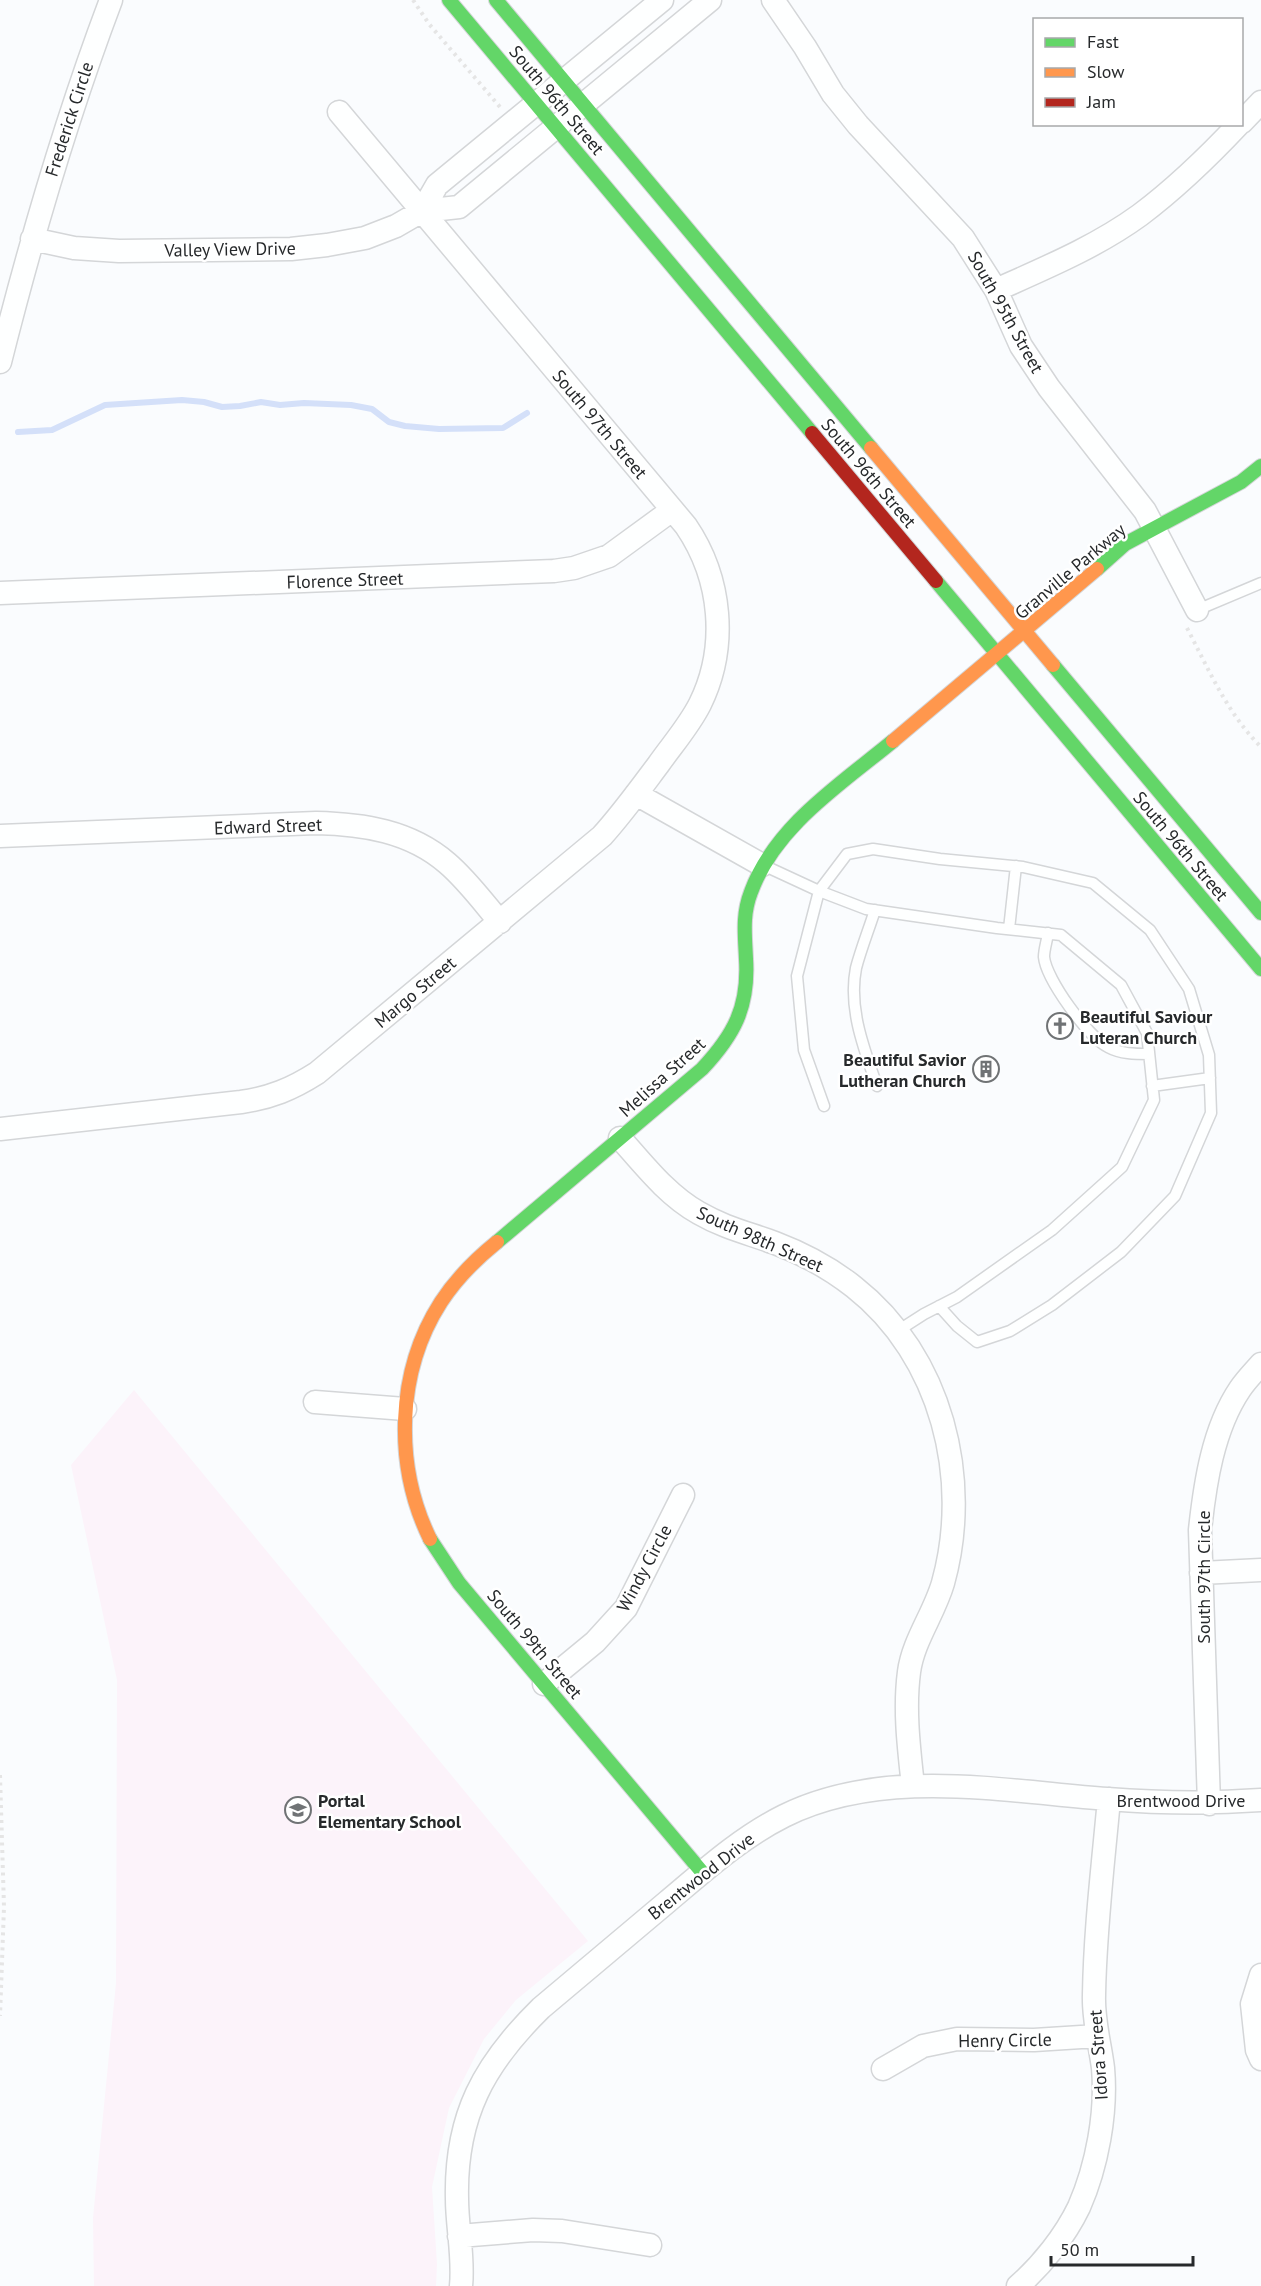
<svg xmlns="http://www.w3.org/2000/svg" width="1261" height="2286" font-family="'PT Sans',sans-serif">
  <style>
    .education { fill: #fcf3fa }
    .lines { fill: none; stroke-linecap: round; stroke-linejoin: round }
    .stream { stroke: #d4e0f9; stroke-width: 6 }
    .lane-casing { stroke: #d4d6d8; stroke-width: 13 }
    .street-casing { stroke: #d4d6d8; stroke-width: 25 }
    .fast-casing { stroke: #d4d6d8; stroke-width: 16 }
    .slow-casing { stroke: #d4d6d8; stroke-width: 16 }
    .jam-casing { stroke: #d4d6d8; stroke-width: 16 }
    .path { stroke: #e5e5e5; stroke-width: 4; stroke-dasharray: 3 4.5; stroke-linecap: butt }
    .lane { stroke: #feffff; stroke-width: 10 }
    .street { stroke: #feffff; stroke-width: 22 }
    .fast { stroke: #63d668; stroke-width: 14 }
    .slow { stroke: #ff974d; stroke-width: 14 }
    .jam { stroke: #b3261e; stroke-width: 14 }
    .labels { text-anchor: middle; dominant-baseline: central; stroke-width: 5; stroke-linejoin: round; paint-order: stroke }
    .street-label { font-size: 18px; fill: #26292b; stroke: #fff }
    .poi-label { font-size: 18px; font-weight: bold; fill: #26292b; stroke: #fff; text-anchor: start }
  </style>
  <rect width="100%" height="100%" fill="#fafcfe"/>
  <path class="education" d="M 134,1390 L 588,1941 L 516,2000 L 484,2039 L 449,2108 L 432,2187 L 437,2264 L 436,2286 L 94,2286 L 93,2218 L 116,1983 L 117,1680 L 71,1465 Z"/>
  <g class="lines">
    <path class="stream" d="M 18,432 L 52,430 L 105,405 L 182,400 L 204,402 L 222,407 L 240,406 L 261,402 L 280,405 L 304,403 L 351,405 L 372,409 L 389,422 L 405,426 L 439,429 L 503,428 L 527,413"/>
    <defs>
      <path id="lane" d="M 1197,610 L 1261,583
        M 765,866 L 819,891 L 797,976 L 804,1050 L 824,1106
        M 875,910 C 869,929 861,949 856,968 C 848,1008 864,1049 877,1086
        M 1009,929 L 1016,866
        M 1048,933 C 1047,941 1044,949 1044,957 C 1046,979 1088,1037 1108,1047 C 1121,1054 1135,1054 1149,1054
        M 1152,1086 L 1210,1078
        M 896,1332 L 924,1314 L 957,1297 L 1052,1230 L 1122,1167 L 1154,1100 L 1147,1033 L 1121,985 L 1061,935 L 997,928 L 866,909 L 819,891 L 847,854 L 873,849 L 940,859 L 1023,867 L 1093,883 L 1150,930 L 1189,989 L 1209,1055 L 1211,1113 L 1175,1196 L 1121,1252 L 1052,1305 L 1010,1331 L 977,1342 L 957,1326 L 939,1306"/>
      <path id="street" d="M 773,0 L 805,47 L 833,94 L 858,125 L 963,238 L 996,290 L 1021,346 L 1049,388 L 1145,511 L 1197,610
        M 1242,122 L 1261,102
        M 422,211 L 437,185 L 662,0
        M 32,239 L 74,248 L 119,251 L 291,249 L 327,245 L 365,238 L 396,226 L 422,211 L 459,207 L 710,0
        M 996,290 C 1045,268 1096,247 1140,215 C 1176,188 1208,157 1239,124
        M 0,362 C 31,239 66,119 111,0
        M 0,593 L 554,571 L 574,568 L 609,556 L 672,510
        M 636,794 L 762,865
        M 0,836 L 316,823 C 363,824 410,831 447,863 C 467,880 483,902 500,922
        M 0,1129 L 241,1102 C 270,1098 292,1089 317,1073 L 602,836 C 622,814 640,789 658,765 C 672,745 689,726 700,704 C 728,647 722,579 686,526 L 339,112
        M 620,1138 C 644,1165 668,1196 699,1213 C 725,1228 748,1233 775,1243 C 804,1254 830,1268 854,1287 C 942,1356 972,1479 943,1583 C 934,1614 913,1641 909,1672 C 904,1710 909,1749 913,1786
        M 315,1402 L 405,1409
        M 1201,1573 L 1261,1570
        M 544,1684 L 595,1642 L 626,1608 L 683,1495
        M 1209,1804 L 1200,1530 C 1205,1483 1213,1429 1240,1389 C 1246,1380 1254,1372 1261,1364
        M 1261,1975 L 1252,2004 L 1257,2050 L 1261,2059
        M 883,2069 L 923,2046 L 957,2039 L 1034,2040 L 1097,2036
        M 459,2236 L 533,2230 L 562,2231 L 650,2245
        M 461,2286 C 464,2257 457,2227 457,2199 C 455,2116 484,2064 541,2008 C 583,1973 625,1937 667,1902 C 704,1871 740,1838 784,1816 C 883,1767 1001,1791 1107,1799 C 1158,1803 1209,1804 1261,1800
        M 1018,2286 C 1042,2265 1065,2236 1079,2207 C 1097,2166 1107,2113 1103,2068 C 1100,2044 1093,2020 1094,1995 C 1095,1930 1103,1865 1109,1799"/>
      <path id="fast" d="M 449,0 L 812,433
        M 496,0 L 871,448
        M 1097,569 L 1125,544 L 1241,482 L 1261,466
        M 936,581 L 1261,969
        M 1053,665 L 1261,913
        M 497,1242 L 702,1069 C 734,1035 749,1007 746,959 C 745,935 742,915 751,892 C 775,826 841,784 893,741
        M 430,1539 L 459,1583 L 702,1872"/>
      <path id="slow" d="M 871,448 L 1053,665
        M 893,741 L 1097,569
        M 430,1539 C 394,1465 396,1372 441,1302 C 456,1279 476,1259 497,1242"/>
      <path id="jam" d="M 812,433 L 936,581"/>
    </defs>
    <use href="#lane" class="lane-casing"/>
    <use href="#street" class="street-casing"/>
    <use href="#fast" class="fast-casing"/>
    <use href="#slow" class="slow-casing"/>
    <use href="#jam" class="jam-casing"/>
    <path class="path" d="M 413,0 L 429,24 L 500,107
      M 1187,628 C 1209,670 1227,713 1261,747
      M 0,1775 L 4,1907 L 0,2016"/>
    <use href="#lane" class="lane"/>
    <use href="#street" class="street"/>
    <use href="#fast" class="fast"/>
    <use href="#slow" class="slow"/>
    <use href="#jam" class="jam"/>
  </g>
  <defs>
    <symbol id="church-ring" viewBox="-11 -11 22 22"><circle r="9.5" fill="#fff" stroke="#707375" stroke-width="1.5"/><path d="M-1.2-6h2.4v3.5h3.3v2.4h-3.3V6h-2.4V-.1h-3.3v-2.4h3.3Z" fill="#707375"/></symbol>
    <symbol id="building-ring" viewBox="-11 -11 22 22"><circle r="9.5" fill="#fff" stroke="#707375" stroke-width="1.5"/><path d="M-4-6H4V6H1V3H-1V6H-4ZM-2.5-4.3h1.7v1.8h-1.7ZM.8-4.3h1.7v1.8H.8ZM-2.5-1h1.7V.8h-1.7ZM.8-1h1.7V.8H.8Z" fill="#707375"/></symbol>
    <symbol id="school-ring" viewBox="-11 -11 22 22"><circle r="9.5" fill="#fff" stroke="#707375" stroke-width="1.5"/><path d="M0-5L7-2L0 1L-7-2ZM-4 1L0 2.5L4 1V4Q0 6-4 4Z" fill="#707375"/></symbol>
  </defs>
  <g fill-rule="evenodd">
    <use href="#church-ring" x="1045" y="1011" width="30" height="30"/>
    <use href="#building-ring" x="971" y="1054" width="30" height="30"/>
    <use href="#school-ring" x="283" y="1795" width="30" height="30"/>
  </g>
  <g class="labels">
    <g class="street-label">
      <text transform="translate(557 100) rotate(50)">South 96th Street</text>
      <text transform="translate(69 119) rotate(-72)">Frederick Circle</text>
      <text transform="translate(230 249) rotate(-1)">Valley View Drive</text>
      <text transform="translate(1006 312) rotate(61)">South 95th Street</text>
      <text transform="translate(600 424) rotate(50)">South 97th Street</text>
      <text transform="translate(869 473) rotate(50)">South 96th Street</text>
      <text transform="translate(1070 571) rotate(-40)">Granville Parkway</text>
      <text transform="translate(345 580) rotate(-2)">Florence Street</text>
      <text transform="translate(268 826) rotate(-2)">Edward Street</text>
      <text transform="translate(1181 846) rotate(50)">South 96th Street</text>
      <text transform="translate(415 992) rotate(-40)">Margo Street</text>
      <text transform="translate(662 1077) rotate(-42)">Melissa Street</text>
      <text transform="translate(760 1239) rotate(24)">South 98th Street</text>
      <text transform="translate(644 1568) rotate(-62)">Windy Circle</text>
      <text transform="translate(1203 1577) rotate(-90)">South 97th Circle</text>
      <text transform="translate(535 1644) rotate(50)">South 99th Street</text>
      <text x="1181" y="1800">Brentwood Drive</text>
      <text transform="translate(701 1876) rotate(-38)">Brentwood Drive</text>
      <text transform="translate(1005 2040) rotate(-1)">Henry Circle</text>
      <text transform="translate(1098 2055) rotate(-94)">Idora Street</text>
    </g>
    <g class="poi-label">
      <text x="1080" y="1016">Beautiful Saviour<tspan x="1080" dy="21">Luteran Church</tspan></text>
      <text x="966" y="1059" text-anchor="end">Beautiful Savior<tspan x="966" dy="21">Lutheran Church</tspan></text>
      <text x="318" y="1800">Portal<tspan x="318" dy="21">Elementary School</tspan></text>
    </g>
  </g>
  <rect x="1033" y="18" width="210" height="108" fill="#ffffff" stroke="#a8a9aa" stroke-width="1.5"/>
  <rect x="1045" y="38" width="30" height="9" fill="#63d668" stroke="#a8a9aa" stroke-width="1.5"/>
  <text x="1087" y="48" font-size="18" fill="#26292b">Fast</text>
  <rect x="1045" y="68" width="30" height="9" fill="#ff974d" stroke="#a8a9aa" stroke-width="1.5"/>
  <text x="1087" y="78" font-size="18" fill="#26292b">Slow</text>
  <rect x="1045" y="98" width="30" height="9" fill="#b3261e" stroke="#a8a9aa" stroke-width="1.5"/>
  <text x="1087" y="108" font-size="18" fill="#26292b">Jam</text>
  <path d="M1051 2256v9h142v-9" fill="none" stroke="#26292b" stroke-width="3"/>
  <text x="1060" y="2256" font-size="18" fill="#26292b" stroke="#ffffff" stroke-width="4.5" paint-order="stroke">50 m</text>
</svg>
